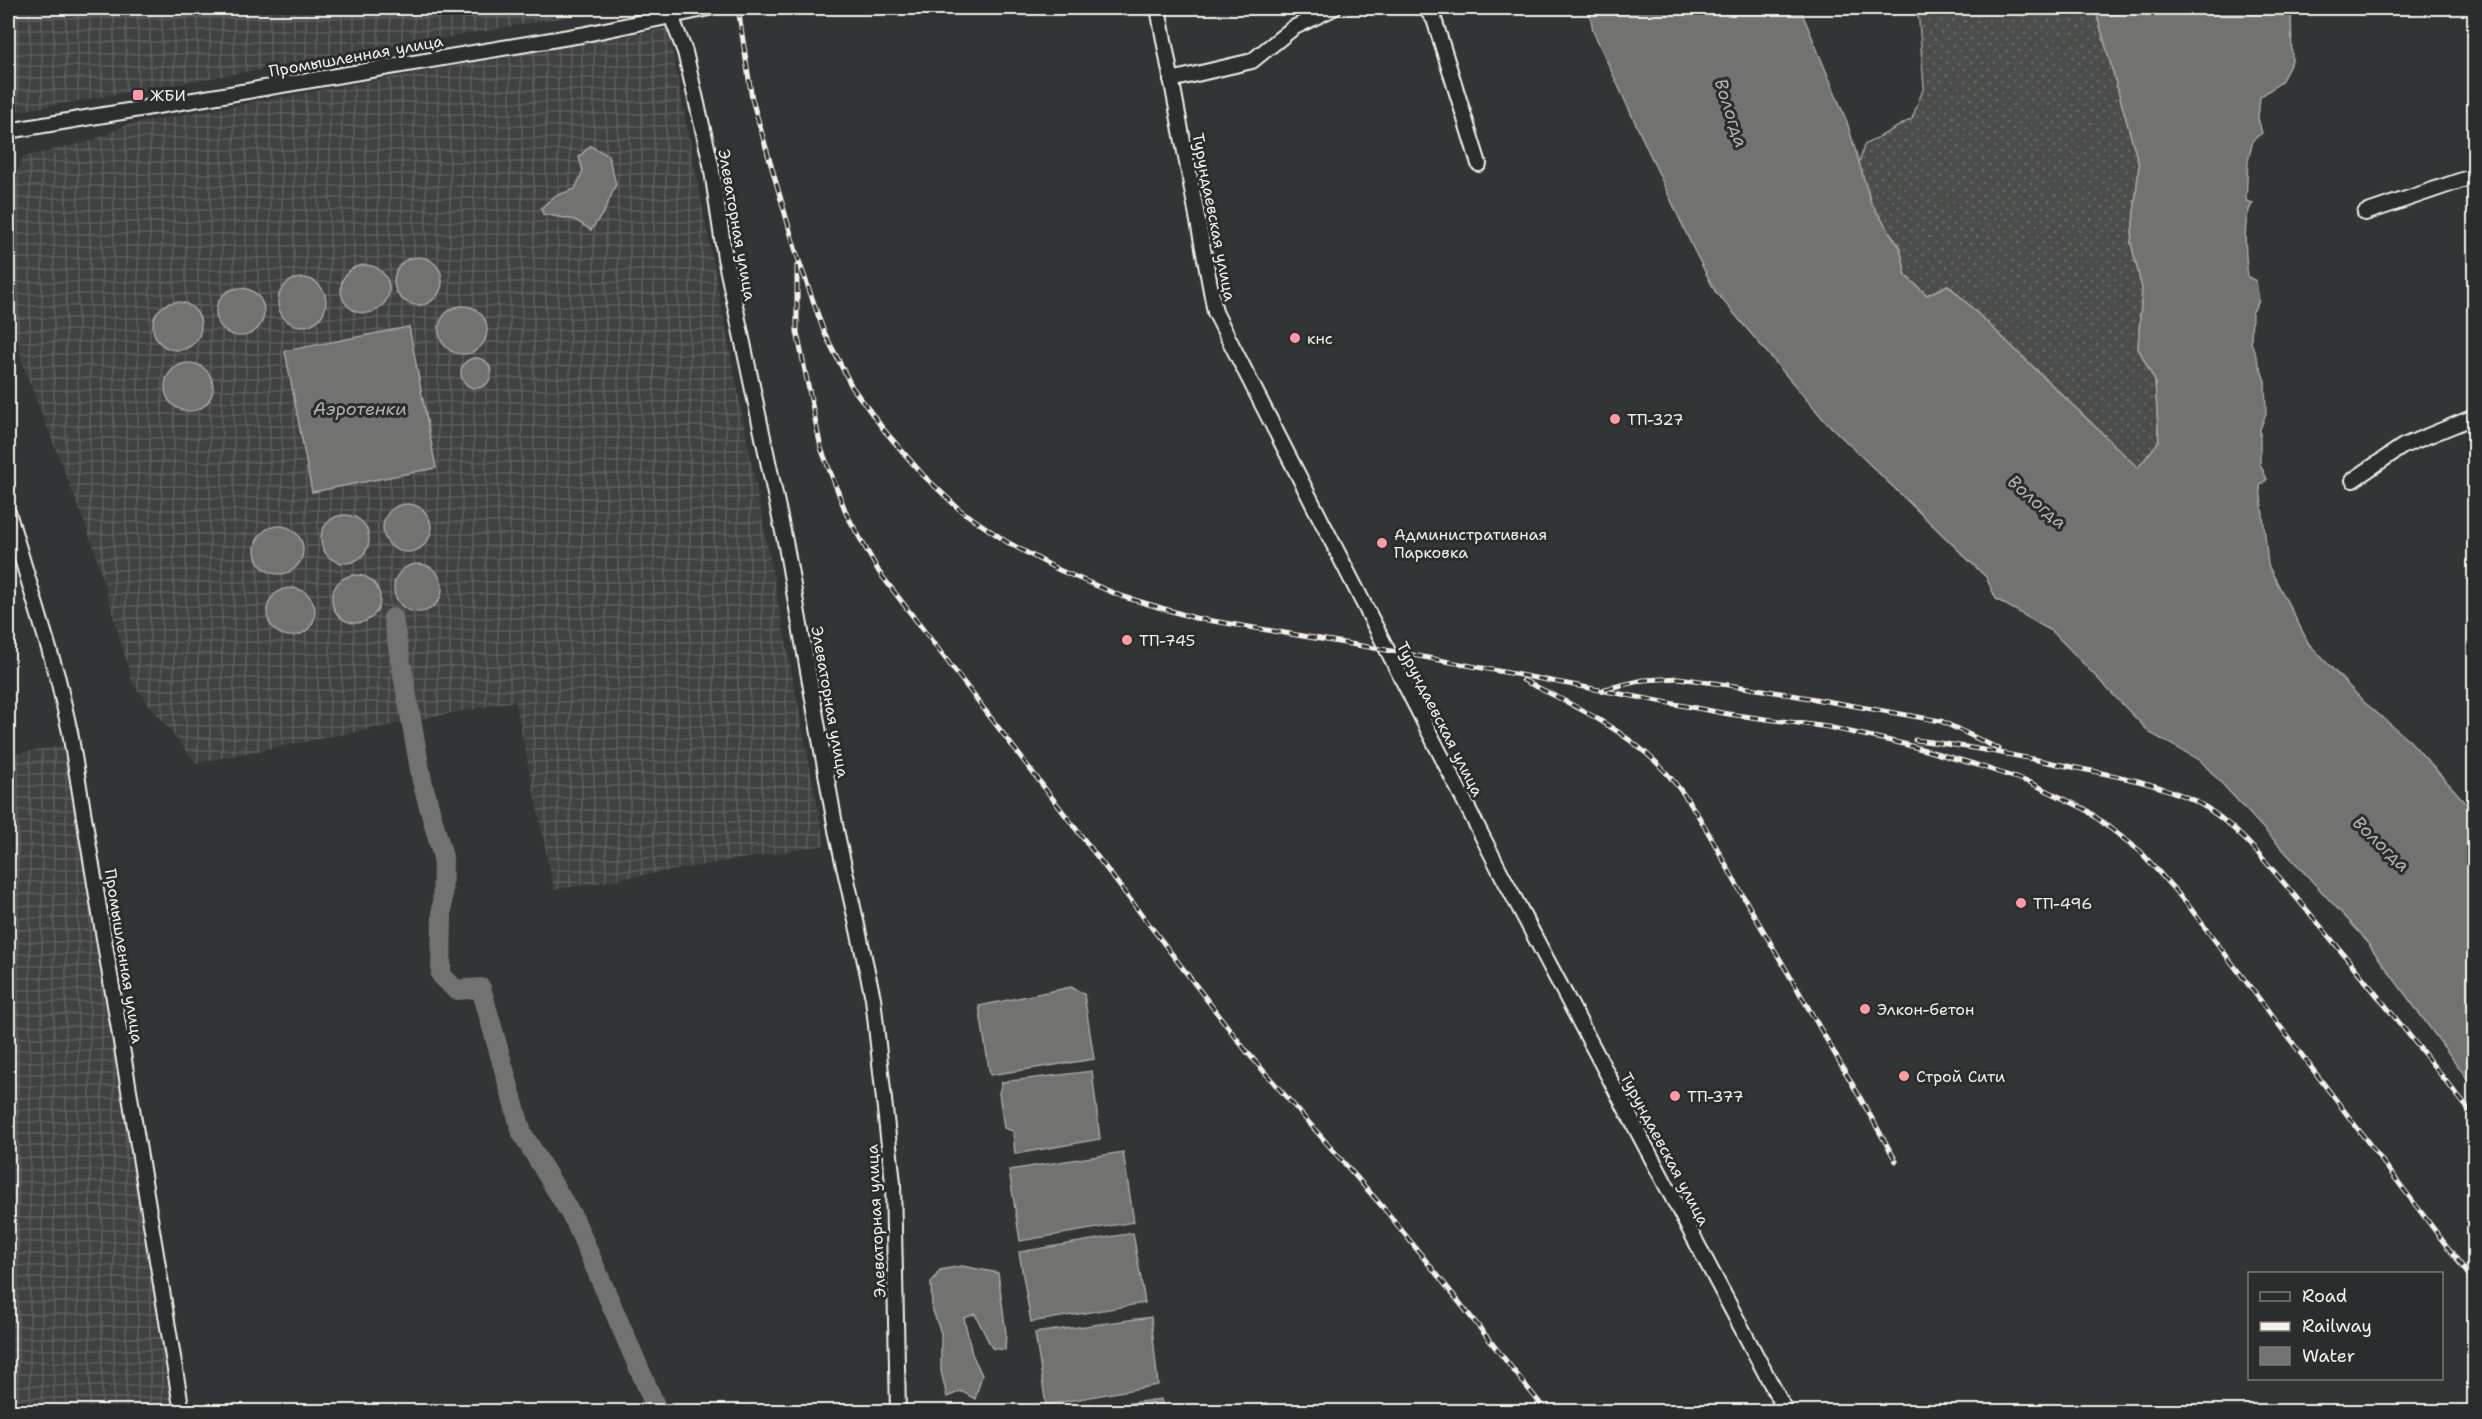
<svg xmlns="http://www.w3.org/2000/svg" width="2482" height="1419" font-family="'Shantell Sans',sans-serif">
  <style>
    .industrial { fill: url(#industrial-grid) }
    .grass { fill: url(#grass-dots); stroke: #a09f9a; stroke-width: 1.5 }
    .water { fill: #727370; stroke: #a6a5a0; stroke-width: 1.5 }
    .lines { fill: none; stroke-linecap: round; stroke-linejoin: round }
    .river { stroke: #727370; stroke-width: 20 }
    .street-casing { stroke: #f4f1e8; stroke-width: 18 }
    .street { stroke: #2a2d2e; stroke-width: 14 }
    .rail-casing { stroke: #f4f1e8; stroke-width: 5 }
    .rail { stroke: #2a2d2e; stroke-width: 3; stroke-dasharray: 9; stroke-linecap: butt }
    .poi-dot { fill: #ff9aa2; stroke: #2a2d2e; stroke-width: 2 }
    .labels { text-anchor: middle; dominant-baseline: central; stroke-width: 6; stroke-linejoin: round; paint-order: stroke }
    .street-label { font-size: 16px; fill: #f4f1e8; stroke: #2a2d2e }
    .poi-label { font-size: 16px; fill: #f4f1e8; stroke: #2a2d2e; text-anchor: start }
    .water-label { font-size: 18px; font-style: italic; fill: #b3b2ac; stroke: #2a2d2e }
  </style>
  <defs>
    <pattern id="industrial-grid" width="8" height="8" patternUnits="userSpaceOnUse" patternTransform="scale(1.5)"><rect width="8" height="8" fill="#404242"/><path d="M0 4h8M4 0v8" fill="none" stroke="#5c5e5d"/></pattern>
    <pattern id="grass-dots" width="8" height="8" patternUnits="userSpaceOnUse" patternTransform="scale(1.5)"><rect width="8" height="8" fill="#4b4d4c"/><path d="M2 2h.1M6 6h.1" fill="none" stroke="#666766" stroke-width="1.8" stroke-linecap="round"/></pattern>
  </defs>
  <rect width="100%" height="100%" fill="#323535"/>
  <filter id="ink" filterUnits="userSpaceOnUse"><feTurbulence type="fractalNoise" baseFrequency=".0167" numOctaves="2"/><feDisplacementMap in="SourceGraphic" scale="12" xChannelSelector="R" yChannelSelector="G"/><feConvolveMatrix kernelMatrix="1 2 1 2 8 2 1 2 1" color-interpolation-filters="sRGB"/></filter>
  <g filter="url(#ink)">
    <path class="industrial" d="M 8,8 L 618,8 L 8,113 Z
      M 668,28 L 825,845 L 554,890 L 515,701 L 196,763 L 133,684 L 93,545 L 22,363 L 8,284 L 8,200 L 23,157 L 91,141 L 126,125 Z
      M 64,745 L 174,1411 L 8,1411 L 8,755 Z"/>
    <path class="grass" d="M 1915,8 L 2095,8 L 2139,165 L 2131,243 L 2142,288 L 2138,348 L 2155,381 L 2159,442 L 2138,468 L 1948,285 L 1927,295 L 1906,276 L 1900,248 L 1871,203 L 1859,163 L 1864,145 L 1912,119 L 1924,87 L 1919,21 Z"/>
    <path class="water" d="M 1589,8 L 1800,8 L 1847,122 L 1871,203 L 1900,248 L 1906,276 L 1927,295 L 1948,285 L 2138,468 L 2159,441 L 2155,381 L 2138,348 L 2142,288 L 2131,243 L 2139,165 L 2095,8 L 2291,8 L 2292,61 L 2281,82 L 2260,97 L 2258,118 L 2262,133 L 2253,140 L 2248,161 L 2246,201 L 2253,203 C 2241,219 2246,257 2248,277 L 2256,281 L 2259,301 L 2252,313 L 2251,342 L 2265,381 L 2266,414 L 2260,429 L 2260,464 L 2267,479 L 2260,486 L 2268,565 L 2309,644 L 2364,702 L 2410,741 L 2474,812 L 2474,1088 L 2361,934 L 2200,760 L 2150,733 L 2053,632 L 1996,599 L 1986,577 L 1824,420 L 1715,291 L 1692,246 L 1593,31 Z
      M 590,146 L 608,155 L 616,184 L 604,212 L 591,230 L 575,220 L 543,214 L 541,208 L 555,196 L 575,189 L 583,171 L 579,157 Z
      M394 281a24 24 0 1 1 48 0a24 24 0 1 1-48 0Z
      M341 289a24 24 0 1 1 48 0a24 24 0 1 1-48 0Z
      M278 302a24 24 0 1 1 48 0a24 24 0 1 1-48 0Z
      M216 312a24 24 0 1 1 48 0a24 24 0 1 1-48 0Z
      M153 326a24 24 0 1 1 48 0a24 24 0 1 1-48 0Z
      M439 330a24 24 0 1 1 48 0a24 24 0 1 1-48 0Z
      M 409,327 L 436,468 L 312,492 L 285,351 Z
      M461 373a15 15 0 1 1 30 0a15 15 0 1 1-30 0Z
      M165 387a24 24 0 1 1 48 0a24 24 0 1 1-48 0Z
      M383 528a24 24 0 1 1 48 0a24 24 0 1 1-48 0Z
      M321 539a24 24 0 1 1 48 0a24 24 0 1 1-48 0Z
      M255 550a24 24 0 1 1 48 0a24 24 0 1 1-48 0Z
      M394 588a24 24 0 1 1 48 0a24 24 0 1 1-48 0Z
      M332 599a24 24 0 1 1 48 0a24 24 0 1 1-48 0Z
      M267 612a24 24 0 1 1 48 0a24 24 0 1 1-48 0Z
      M 1071,987 L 1084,994 L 1094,1059 L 990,1075 L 979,1006 Z
      M 1092,1071 L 1100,1139 L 1015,1154 L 1013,1131 L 1004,1128 L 999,1093 L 1002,1082 Z
      M 1123,1152 L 1134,1222 L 1020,1241 L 1009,1170 Z
      M 1133,1233 L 1145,1303 L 1031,1322 L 1019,1252 Z
      M 962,1266 L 998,1273 L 1006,1333 L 1005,1350 L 992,1348 L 975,1314 L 964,1318 L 972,1354 L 982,1375 L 975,1399 L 961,1391 L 947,1397 L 941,1371 L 941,1333 L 932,1308 L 931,1283 L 940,1270 Z
      M 1151,1317 L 1158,1385 L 1046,1405 L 1035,1333 Z
      M 1161,1399 L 1163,1411 L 1070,1411 Z"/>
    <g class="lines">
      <path class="river" d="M 393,618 L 422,781 L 443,857 L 441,975 L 456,990 L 481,988 L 522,1133 L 575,1221 L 658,1412"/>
      <defs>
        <path id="street" d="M 668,8 L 685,52 L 711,164 L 725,258 L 786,546 L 836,830 L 873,998 L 893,1183 L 898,1412
          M 1158,8 L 1215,312 L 1502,875 L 1786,1412
          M 1425,8 L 1434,19 L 1479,164
          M 1171,80 L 1252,61 L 1293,28 L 1334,8
          M 8,131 L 581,35 L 709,8
          M 2365,213 L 2474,176
          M 2353,480 L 2403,446 L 2474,417
          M 8,512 L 58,679 L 70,732 L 182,1412"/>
      </defs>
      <use href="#street" class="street-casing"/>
      <use href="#street" class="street"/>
      <defs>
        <path id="rail" d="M 738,8 L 752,99 L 797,255 L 824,332 L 852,387 L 884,430 L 922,474 L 960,510 L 1007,542 L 1059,570 L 1121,596 L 1195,618 L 1386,650 L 1728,714 L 1828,727 L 1904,744 L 1974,764 L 2031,783 L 2085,809 L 2140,851 L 2188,905 L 2474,1282
          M 797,266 L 797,332 L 821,448 L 847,515 L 879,572 L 1247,1052 L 1387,1212 L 1547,1412
          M 1523,680 C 1571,704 1619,726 1658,764 C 1698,804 1718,853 1746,901 C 1797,988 1847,1074 1896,1161
          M 1605,689 L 1644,680 L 1679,678 L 1763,690 L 1941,721 L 1999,749
          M 1915,740 C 1969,746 2023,757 2077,768 C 2116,776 2158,783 2195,801 C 2237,823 2269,866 2300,902 C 2358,970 2413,1040 2469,1110"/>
      </defs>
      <use href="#rail" class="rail-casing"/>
      <use href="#rail" class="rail"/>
    </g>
  </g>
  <g class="poi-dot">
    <rect x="132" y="89" width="12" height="12" rx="3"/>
    <circle cx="1295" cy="338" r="6"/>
    <circle cx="1615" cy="419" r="6"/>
    <circle cx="1382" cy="543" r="6"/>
    <circle cx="1127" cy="640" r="6"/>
    <circle cx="2021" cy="903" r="6"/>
    <circle cx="1865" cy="1009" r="6"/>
    <circle cx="1904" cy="1076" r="6"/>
    <circle cx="1675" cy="1096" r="6"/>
  </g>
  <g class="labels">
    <g class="street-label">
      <text transform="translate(356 56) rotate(-10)">Промышленная улица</text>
      <text transform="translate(1214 217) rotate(79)">Турундаевская улица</text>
      <text transform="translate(737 225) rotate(80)">Элеваторная улица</text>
      <text transform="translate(830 702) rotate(80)">Элеваторная улица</text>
      <text transform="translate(1440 719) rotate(63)">Турундаевская улица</text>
      <text transform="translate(124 956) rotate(81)">Промышленная улица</text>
      <text transform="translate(1665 1149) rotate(62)">Турундаевская улица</text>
      <text transform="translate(876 1221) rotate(-93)">Элеваторная улица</text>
    </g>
    <g class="poi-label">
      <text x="150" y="95">ЖБИ</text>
      <text x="1307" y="338">кнс</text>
      <text x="1627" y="419">ТП-327</text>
      <text x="1394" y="534">Административная<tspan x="1394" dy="18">Парковка</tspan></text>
      <text x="1139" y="640">ТП-745</text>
      <text x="2033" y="903">ТП-496</text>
      <text x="1877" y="1009">Элкон-бетон</text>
      <text x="1916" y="1076">Строй Сити</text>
      <text x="1687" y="1096">ТП-377</text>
    </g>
    <g class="water-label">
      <text transform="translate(1731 113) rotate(72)">Вологда</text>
      <text x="360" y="409">Аэротенки</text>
      <text transform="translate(2037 502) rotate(41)">Вологда</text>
      <text transform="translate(2381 844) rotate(44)">Вологда</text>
    </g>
  </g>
  <rect width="2482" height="1419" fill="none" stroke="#2a2d2e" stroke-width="30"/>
  <rect x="15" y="15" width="2452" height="1389" fill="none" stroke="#f4f1e8" stroke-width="2" filter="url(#ink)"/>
  <rect x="2248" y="1272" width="195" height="108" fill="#2a2d2e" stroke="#7b7b78" stroke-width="1.5"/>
  <rect x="2260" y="1292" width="30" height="9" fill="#2a2d2e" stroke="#7b7b78" stroke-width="1.5"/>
  <text x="2302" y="1302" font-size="18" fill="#f4f1e8">Road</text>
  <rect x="2260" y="1322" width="30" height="9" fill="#f4f1e8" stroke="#7b7b78" stroke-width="1.5"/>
  <text x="2302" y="1332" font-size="18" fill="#f4f1e8">Railway</text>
  <rect x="2260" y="1347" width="30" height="18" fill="#727370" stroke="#7b7b78" stroke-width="1.5"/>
  <text x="2302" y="1362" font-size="18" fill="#f4f1e8">Water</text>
</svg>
